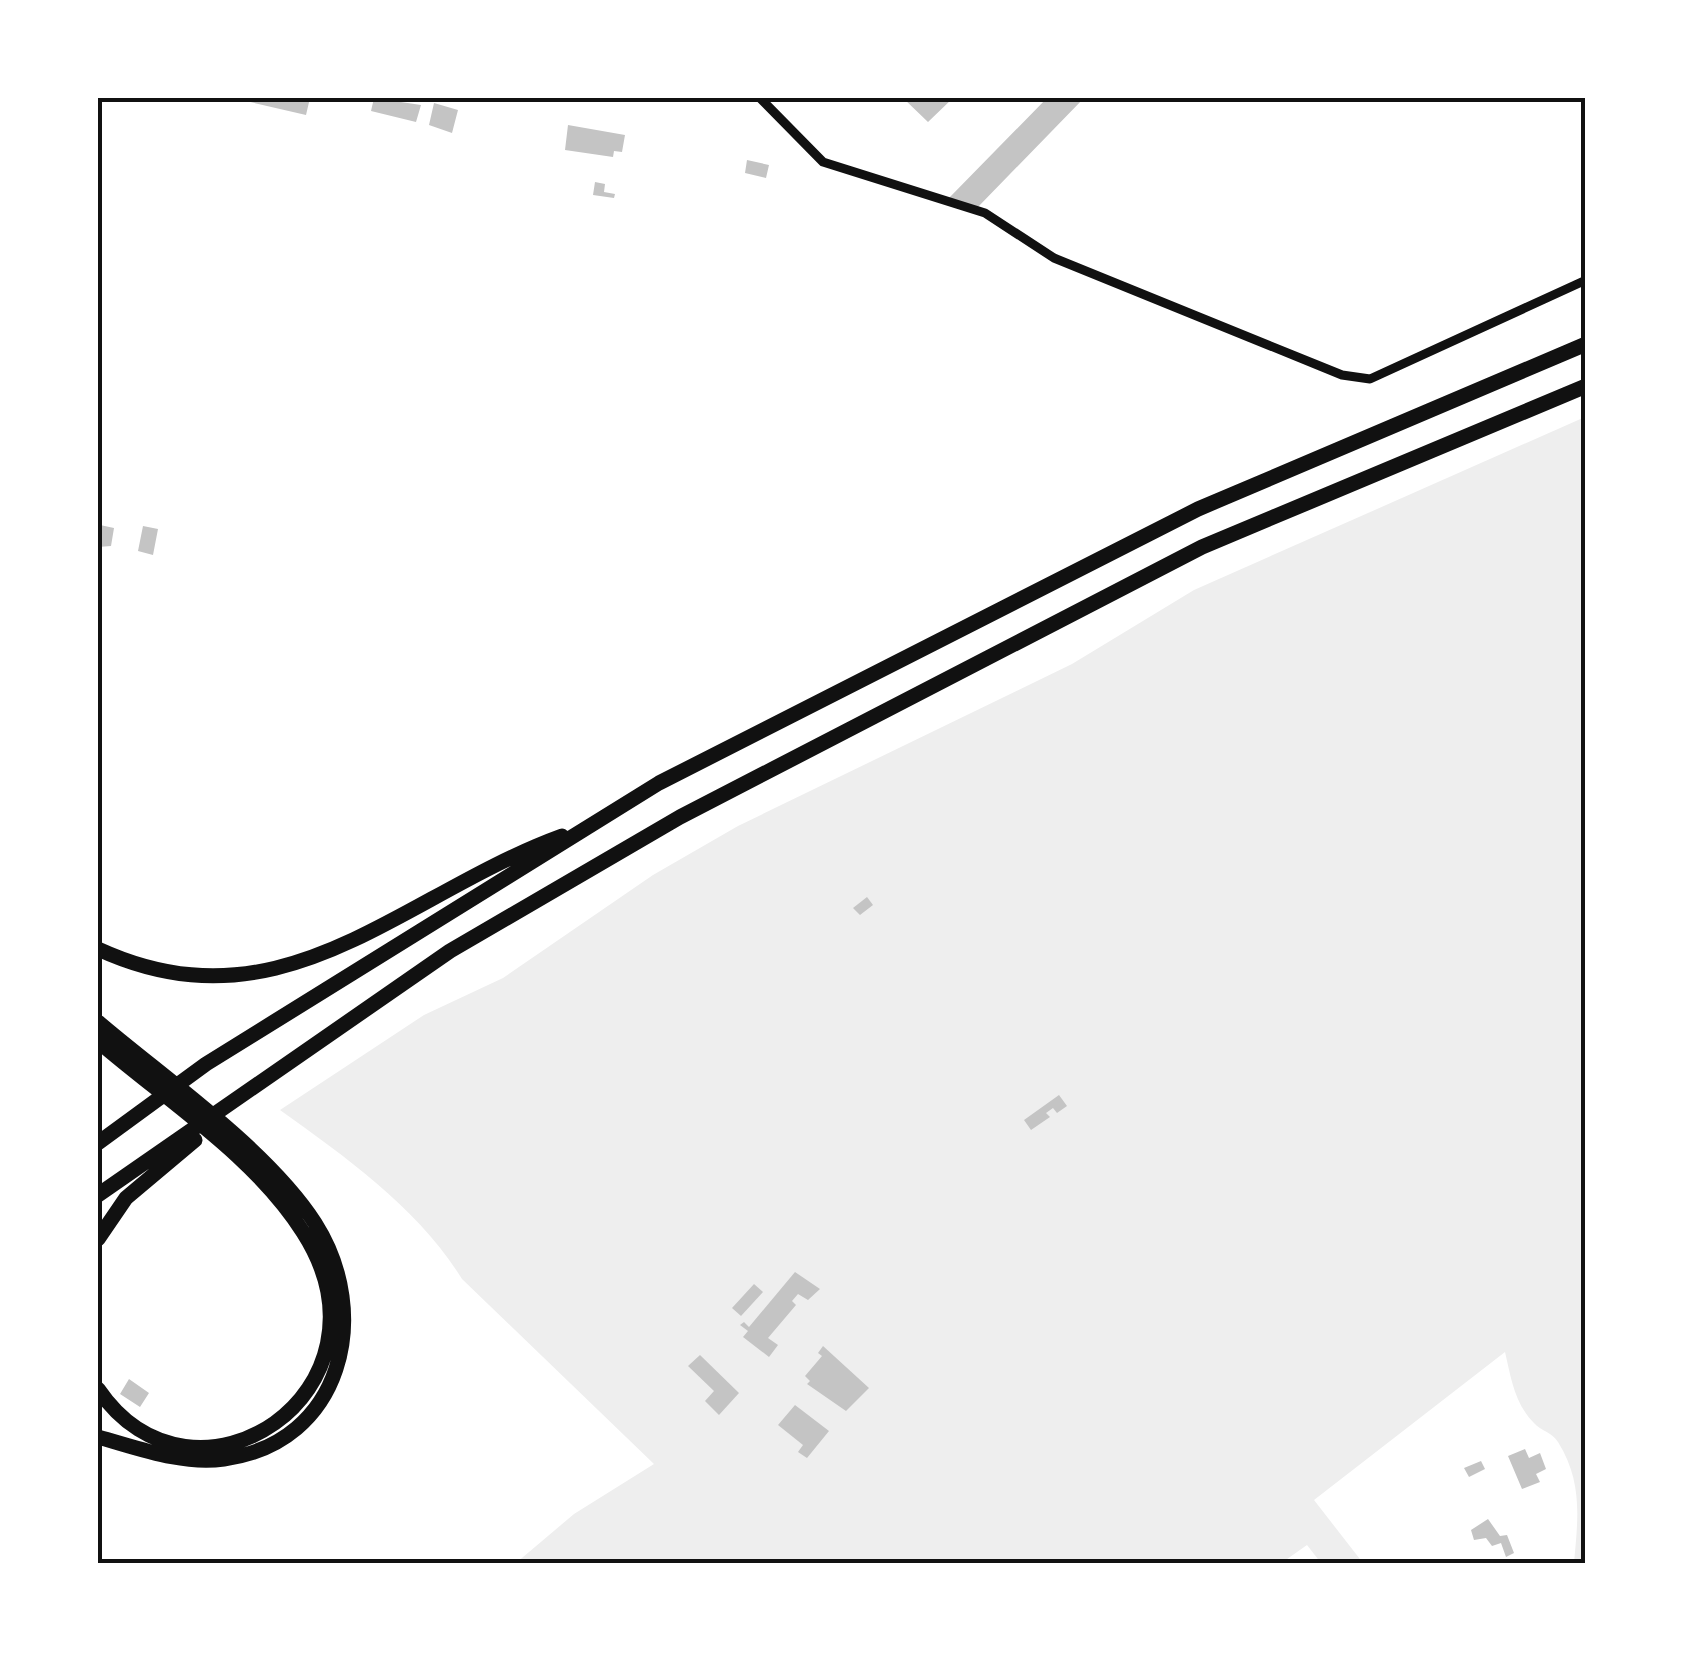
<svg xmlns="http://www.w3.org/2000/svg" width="1683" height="1661" font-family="'Crimson Pro',serif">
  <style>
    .green { fill: #eee }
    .building { fill: #c4c4c4 }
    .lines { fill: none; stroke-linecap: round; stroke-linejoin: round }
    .minor { stroke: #111; stroke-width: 9 }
    .motorway { stroke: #111; stroke-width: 15 }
    .neatline { fill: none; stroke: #111; stroke-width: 4 }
  </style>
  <rect width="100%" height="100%" fill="#fff"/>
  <path class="green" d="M 1585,417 L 1585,1563 L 1574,1563 C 1578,1519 1583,1482 1558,1442 C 1552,1432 1541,1431 1534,1423 C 1514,1403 1511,1377 1505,1352 L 1314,1500 L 1363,1563 L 1321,1563 L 1307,1545 L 1280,1564 L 516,1563 L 574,1514 L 654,1464 L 462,1279 C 418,1208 347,1158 280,1110 L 424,1015 L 503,978 L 653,875 L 738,826 L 1072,664 L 1194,590 Z"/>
  <path class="building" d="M 233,98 L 310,98 L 306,115 Z
    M 374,98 L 421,105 L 416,122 L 371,111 Z
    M 903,98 L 953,98 L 928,122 Z
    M 1047,98 L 1084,98 L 977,208 L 949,198 Z
    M 434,103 L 458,110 L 452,133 L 429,125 Z
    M 568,125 L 625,135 L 622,152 L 614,151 L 613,157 L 565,150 Z
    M 747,160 L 769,165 L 766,178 L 745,173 Z
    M 595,182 L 605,184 L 604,192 L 615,194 L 614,198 L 593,195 Z
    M 100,525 L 114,528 L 111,546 L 98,547 Z
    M 143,526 L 158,529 L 153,555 L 138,551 Z
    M 867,897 L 873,905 L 860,915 L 853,908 Z
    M 1059,1095 L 1067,1106 L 1057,1113 L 1053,1108 L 1046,1113 L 1050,1117 L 1031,1130 L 1024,1120 Z
    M 795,1272 L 820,1289 L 808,1300 L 798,1294 L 792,1301 L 796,1305 L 768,1338 L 778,1345 L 769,1357 L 743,1337 L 748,1331 L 740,1325 L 744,1322 L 749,1327 Z
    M 754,1284 L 763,1292 L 741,1316 L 732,1308 Z
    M 823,1346 L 869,1388 L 846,1411 L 807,1384 L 810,1381 L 805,1376 L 822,1356 L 818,1353 Z
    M 700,1355 L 739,1393 L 719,1415 L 705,1401 L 714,1391 L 688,1366 Z
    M 129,1379 L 149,1393 L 140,1407 L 120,1394 Z
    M 795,1405 L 829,1431 L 807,1458 L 798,1452 L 803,1445 L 778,1425 Z
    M 1525,1449 L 1529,1458 L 1540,1453 L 1546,1469 L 1536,1474 L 1540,1482 L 1522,1489 L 1508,1456 Z
    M 1481,1461 L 1485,1469 L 1469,1477 L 1464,1468 Z
    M 1488,1519 L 1500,1536 L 1507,1535 L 1514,1553 L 1506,1557 L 1501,1543 L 1492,1546 L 1486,1538 L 1474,1540 L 1471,1530 Z"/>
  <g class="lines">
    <path class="minor" d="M 760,98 L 823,162 L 985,213 L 1054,258 L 1342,375 L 1370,379 L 1586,280"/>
    <path class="motorway" d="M 98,949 C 283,1034 400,895 562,836
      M 98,1022 C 166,1080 267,1149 315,1223 C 373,1314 343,1443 224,1459 C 182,1465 138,1448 98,1437
      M 98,1041 C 166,1100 254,1155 303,1232 C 405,1391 194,1530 98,1389
      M 98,1143 L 206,1064 L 659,783 L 1198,509 L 1586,344
      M 98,1195 L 450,951 L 680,817 L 1202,547 L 1586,386
      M 98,1239 L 126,1198 L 195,1140"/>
  </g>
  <rect width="1683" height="1661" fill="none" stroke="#ffffff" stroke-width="200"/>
  <rect x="100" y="100" width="1483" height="1461" class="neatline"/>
</svg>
